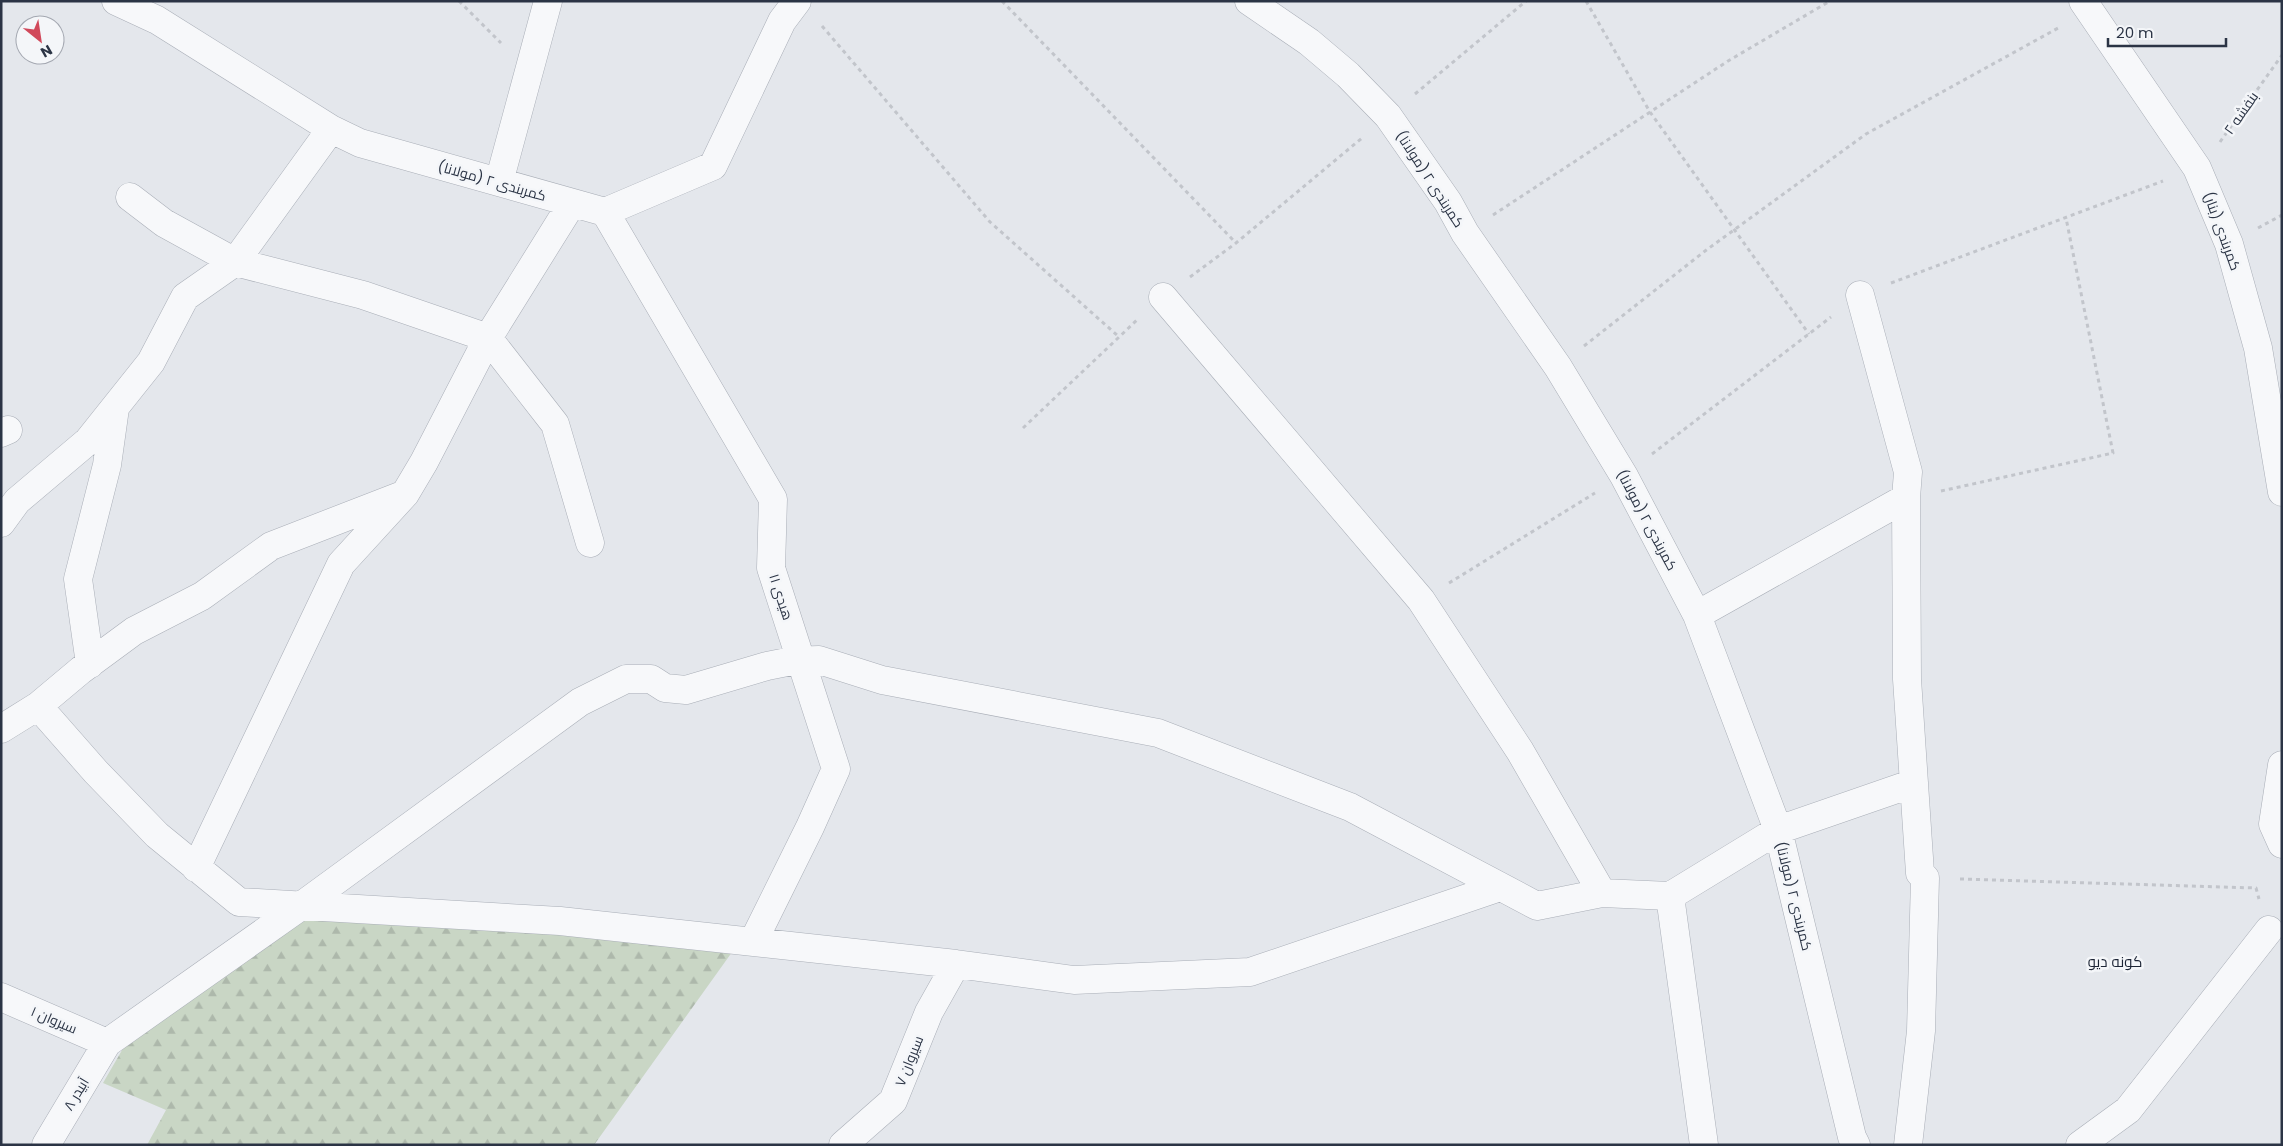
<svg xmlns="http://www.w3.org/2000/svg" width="2283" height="1146" font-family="Poppins,Cairo,sans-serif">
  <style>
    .forest { fill: url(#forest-firs) }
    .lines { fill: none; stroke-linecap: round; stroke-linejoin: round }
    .minor-casing { stroke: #a9aeb7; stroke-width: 29 }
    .path { stroke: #c2c5cb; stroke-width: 3; stroke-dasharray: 4 4; stroke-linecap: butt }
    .minor { stroke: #f7f8fa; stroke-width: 28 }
    .labels { text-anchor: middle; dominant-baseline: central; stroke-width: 5; stroke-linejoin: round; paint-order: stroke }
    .street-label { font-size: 14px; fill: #2b3445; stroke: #f4f6f9 }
    .neighbourhood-label { font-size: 15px; fill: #1d2536; stroke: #f4f6f9 }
  </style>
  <defs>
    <pattern id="forest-firs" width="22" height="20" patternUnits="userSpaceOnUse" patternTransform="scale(1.25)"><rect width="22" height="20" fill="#c9d6c5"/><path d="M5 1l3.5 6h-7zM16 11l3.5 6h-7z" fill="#adb8ab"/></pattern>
  </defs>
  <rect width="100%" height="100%" fill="#e4e7ec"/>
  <path class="forest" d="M 319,909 L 740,941 L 594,1145 L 147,1145 L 166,1110 L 103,1083 L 125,1045 Z"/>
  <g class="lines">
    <defs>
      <path id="minor" d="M 116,1 L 157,20 L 331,129 L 360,143 L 605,212 L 713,166 L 782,21 L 797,1
        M 1249,1 L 1309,42 L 1348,75 L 1388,116 L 1448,202 L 1465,233 L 1558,367 L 1624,476 L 1697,615 L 1778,830 L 1852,1137 L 1856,1145
        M 2083,1 L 2197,168 L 2229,244 L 2258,348 L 2282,492
        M 499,182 L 548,1
        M 130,197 L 164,223 L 235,262 L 363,295 L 488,338 L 555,424 L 590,543
        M 605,212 L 773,499 L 771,568 L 836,769 L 810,827 L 753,942
        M 1860,295 L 1908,472 L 1906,498 L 1907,679 L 1920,873 L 1925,878 L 1921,1031 L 1908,1145
        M 1163,297 L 1421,600 L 1520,751 L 1602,893
        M 1,433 L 8,430
        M 1,523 L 17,501 L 88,441 L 151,362 L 185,297 L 235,262 L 331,129
        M 1697,615 L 1906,498
        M 90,664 L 78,579 L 107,465 L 115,408
        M 38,706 L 96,772 L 157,835 L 239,902 L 560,921 L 956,964 L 1074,980 L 1250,972 L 1500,887
        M 1,729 L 38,706 L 81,670 L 134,631 L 202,596 L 271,546 L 400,496
        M 2282,765 L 2273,824 L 2282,844
        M 196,868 L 341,564 L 405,494 L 424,462 L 488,338 L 572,203
        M 1670,896 L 1704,1145
        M 1,997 L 107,1043
        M 46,1145 L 107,1043 L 301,906 L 580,702 L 626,679 L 651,679 L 665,688 L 686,690 L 767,666 L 792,661 L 819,660 L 882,680 L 1158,733 L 1350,807 L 1537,906 L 1602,893 L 1670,896 L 1778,830 L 1914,783
        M 843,1145 L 893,1101 L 929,1012 L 956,964
        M 2080,1145 L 2128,1110 L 2269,930"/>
    </defs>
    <use href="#minor" class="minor-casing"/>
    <path class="path" d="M 459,1 L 501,43
      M 1002,1 L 1236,243
      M 1586,1 L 1650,112 L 1809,334
      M 822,26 L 990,222 L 1118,336
      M 1415,94 L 1526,1
      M 2220,142 L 2282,55
      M 1493,215 L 1728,61 L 1830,1
      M 2258,228 L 2282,215
      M 1190,277 L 1236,243 L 1362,138
      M 1891,283 L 2163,181
      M 1584,346 L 1705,251 L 1866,134 L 2060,27
      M 1023,428 L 1137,320
      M 1652,454 L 1831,317
      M 1941,491 L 2113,453 L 2066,218
      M 1449,583 L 1595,493
      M 1960,879 L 2256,888 L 2259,899"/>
    <use href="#minor" class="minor"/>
  </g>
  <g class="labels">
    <g class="street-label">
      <text transform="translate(2241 113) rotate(-55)">بنفشه ۲</text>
      <text transform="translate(1430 179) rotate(57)">کمربندی ۲ (مولانا)</text>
      <text transform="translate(492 181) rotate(16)">کمربندی ۲ (مولانا)</text>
      <text transform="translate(2222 231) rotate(70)">کمربندی (بنار)</text>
      <text transform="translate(1647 520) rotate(62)">کمربندی ۲ (مولانا)</text>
      <text transform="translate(781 597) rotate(72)">هیدی ۱۱</text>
      <text transform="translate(1794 896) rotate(76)">کمربندی ۲ (مولانا)</text>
      <text transform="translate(54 1020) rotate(23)">سیروان ۱</text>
      <text transform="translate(909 1061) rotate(-68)">سیروان ۷</text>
      <text transform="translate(76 1094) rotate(-59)">آبیدر ۸</text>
    </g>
    <g class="neighbourhood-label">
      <text x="2115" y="961">کونه دیو</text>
    </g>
  </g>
  <rect width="2283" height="1146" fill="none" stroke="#2b3445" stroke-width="5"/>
  <g transform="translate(40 40) rotate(150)"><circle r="24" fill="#f4f6f9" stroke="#a4a8b1"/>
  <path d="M0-4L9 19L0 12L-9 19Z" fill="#d1495b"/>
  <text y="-8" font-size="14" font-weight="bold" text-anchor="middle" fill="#2b3445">N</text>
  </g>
  <path d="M2108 38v8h118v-8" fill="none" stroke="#2b3445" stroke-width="2.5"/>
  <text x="2116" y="38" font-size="15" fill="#2b3445" stroke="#f4f6f9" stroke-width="4" paint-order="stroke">20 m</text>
</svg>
